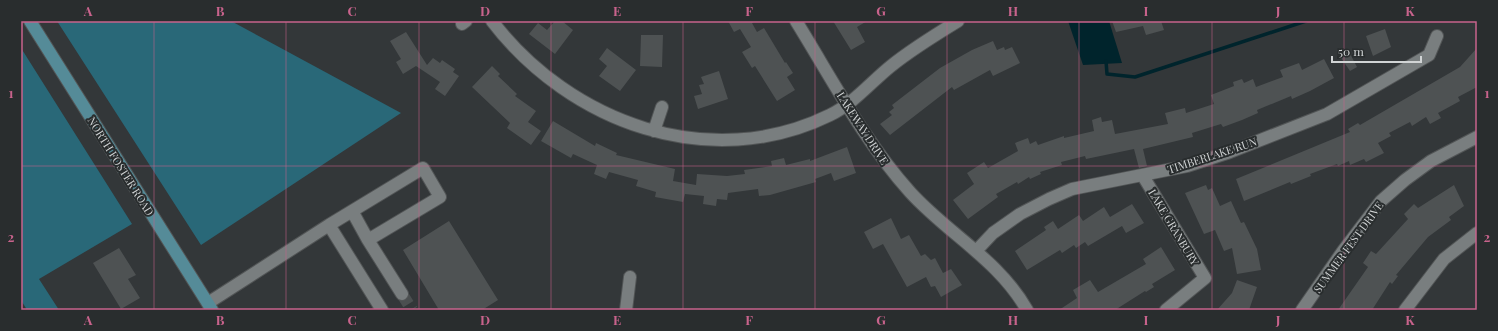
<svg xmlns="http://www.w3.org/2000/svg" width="1498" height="331" font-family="'Playfair Display',serif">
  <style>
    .green { fill: #296878 }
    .water { fill: #00242c }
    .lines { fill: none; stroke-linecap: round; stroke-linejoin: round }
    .stream { stroke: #00242c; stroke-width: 3.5 }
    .building { fill: #4e5253 }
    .minor-tunnel { stroke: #4b4f50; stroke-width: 12; stroke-dasharray: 12 6; stroke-linecap: butt }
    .minor-casing { stroke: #525556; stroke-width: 14 }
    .major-casing { stroke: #525556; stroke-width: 14 }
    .minor { stroke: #797e7f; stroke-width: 12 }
    .major { stroke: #558b98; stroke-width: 12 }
    .grid { fill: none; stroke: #c8638c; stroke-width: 1; stroke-opacity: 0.55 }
    .labels { text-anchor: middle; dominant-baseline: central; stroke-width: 4; stroke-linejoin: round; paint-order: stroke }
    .street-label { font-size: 11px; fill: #d1d4d5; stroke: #292d2e }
    .neatline { fill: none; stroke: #c8638c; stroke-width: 1.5 }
    .grid-label { font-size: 13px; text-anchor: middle; font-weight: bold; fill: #c8638c }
  </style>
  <rect width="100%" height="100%" fill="#333739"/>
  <path class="green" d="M 57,21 L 231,21 L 401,113 L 201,245 Z
    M 21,48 L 132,224 L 39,279 L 59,310 L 27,310 L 21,300 Z"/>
  <path class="water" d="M 1068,21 L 1109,21 L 1122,63 L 1083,65 Z"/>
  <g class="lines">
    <path class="stream" d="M 1106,61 L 1107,74 L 1135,77 L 1306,21"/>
  </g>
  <path class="building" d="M 555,21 L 562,21 L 573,30 L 555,54 L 529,34 L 538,23 L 547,30 Z
    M 728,21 L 755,21 L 752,23 L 757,32 L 764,28 L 785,63 L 786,62 L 793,73 L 787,77 L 795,90 L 777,101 L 755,66 L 752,68 L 742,52 L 751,47 L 740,29 L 734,32 Z
    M 833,21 L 867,21 L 857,27 L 865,42 L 851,50 Z
    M 1112,21 L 1161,21 L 1164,30 L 1146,35 L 1143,26 L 1116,32 Z
    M 1385,29 L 1391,47 L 1373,56 L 1366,36 Z
    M 406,32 L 427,65 L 433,58 L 440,63 L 442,60 L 455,69 L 453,72 L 459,76 L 445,96 L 435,89 L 440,82 L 416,66 L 403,74 L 396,62 L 401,59 L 390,41 Z
    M 641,35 L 663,35 L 662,67 L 640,66 Z
    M 993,41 L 997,50 L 1004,47 L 1005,50 L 1012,47 L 1020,63 L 993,76 L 990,70 L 954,90 L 952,87 L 890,135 L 880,124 L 892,115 L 889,112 L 894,108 L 892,105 L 940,68 L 972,50 Z
    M 607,48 L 636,70 L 620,91 L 599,76 L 607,66 L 599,59 Z
    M 1477,48 L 1477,87 L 1458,97 L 1460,101 L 1438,113 L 1441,118 L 1430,124 L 1426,117 L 1412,126 L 1410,122 L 1389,133 L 1391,136 L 1378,143 L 1384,153 L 1366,162 L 1364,159 L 1350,165 L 1349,161 L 1338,166 L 1337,164 L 1310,174 L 1311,176 L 1291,184 L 1290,182 L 1244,201 L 1236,179 L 1350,132 L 1348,129 L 1358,123 L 1360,125 L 1460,67 Z
    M 1348,50 L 1357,67 L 1350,71 L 1339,55 Z
    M 1324,59 L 1334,78 L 1310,91 L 1292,99 L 1291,96 L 1257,110 L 1258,113 L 1242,120 L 1223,127 L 1221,124 L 1192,133 L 1193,137 L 1143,149 L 1147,166 L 1139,168 L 1134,149 L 1086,159 L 1085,156 L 1061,162 L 1062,165 L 1040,172 L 1041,174 L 1030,179 L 1029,177 L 1018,184 L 1017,182 L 996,194 L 998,197 L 968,219 L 953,200 L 974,184 L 967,173 L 984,162 L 988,168 L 1018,151 L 1015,143 L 1028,138 L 1030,144 L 1036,141 L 1038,145 L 1064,136 L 1064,138 L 1094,131 L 1092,120 L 1101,117 L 1102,122 L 1112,120 L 1115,134 L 1168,124 L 1165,113 L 1185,108 L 1186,113 L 1214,104 L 1211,95 L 1234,86 L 1233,82 L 1242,79 L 1244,83 L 1253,79 L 1256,87 L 1283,77 L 1280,70 L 1299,63 L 1302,70 Z
    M 492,66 L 500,74 L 498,76 L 517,94 L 515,96 L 536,111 L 528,122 L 541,131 L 531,145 L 507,128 L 510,123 L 472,87 Z
    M 719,71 L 728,99 L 698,109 L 694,96 L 702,94 L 699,85 L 704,84 L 701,77 Z
    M 553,121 L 595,146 L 596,143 L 617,153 L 616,155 L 675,169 L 673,181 L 696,185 L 697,174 L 727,176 L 745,174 L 744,170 L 772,166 L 771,161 L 784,158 L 786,165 L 810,159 L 810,161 L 847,147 L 856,173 L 834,181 L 831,173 L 815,179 L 816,182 L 770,195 L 759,196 L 758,189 L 728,193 L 727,200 L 717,199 L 716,206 L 703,204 L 704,196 L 685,194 L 683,202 L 655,197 L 656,192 L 636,186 L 638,180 L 609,172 L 606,179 L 594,174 L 597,165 L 573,154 L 571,158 L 541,141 Z
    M 1206,185 L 1208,190 L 1212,188 L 1220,206 L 1231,201 L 1241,223 L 1244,222 L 1257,249 L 1261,270 L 1237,274 L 1232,248 L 1224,251 L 1215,230 L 1204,234 L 1185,193 Z
    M 1454,185 L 1464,206 L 1449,217 L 1451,220 L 1428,237 L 1396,275 L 1398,276 L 1392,284 L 1390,282 L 1372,310 L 1338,310 L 1368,267 L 1363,263 L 1371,251 L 1376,254 L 1408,219 L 1404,214 L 1414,204 L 1418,208 Z
    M 1132,204 L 1144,223 L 1126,233 L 1122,226 L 1088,246 L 1085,242 L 1076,248 L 1074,245 L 1062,253 L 1060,250 L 1027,270 L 1015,251 L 1046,230 L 1044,227 L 1053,221 L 1058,229 L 1079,215 L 1083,221 L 1104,207 L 1110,217 Z
    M 891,218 L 901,239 L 909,235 L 921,256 L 925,254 L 931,260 L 935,258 L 943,273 L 951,269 L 962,285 L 941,297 L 935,286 L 931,287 L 926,277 L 907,287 L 883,244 L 873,249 L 864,232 Z
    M 449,221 L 498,300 L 482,310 L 439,310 L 403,250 Z
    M 1161,247 L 1175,270 L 1152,284 L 1154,287 L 1146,292 L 1145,291 L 1115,310 L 1059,310 L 1077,298 L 1073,290 L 1090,280 L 1098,292 L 1146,264 L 1143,259 Z
    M 119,248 L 136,275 L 128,279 L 140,298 L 121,309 L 93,263 Z
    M 1237,280 L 1257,287 L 1249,310 L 1217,310 L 1232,293 Z"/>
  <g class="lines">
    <path class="minor-tunnel" d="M 402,294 L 412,310"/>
    <defs>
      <path id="minor" d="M 492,21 C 570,123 710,174 830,115 C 853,104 871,82 891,66 C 912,49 935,35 958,21
        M 796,21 C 832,79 864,141 910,192 C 948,234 999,260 1027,310
        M 462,24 L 466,21
        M 654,131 L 662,107
        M 1143,176 L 1205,278 L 1166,310
        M 352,211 L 368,240
        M 976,251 L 993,233 L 1020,214 L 1049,199 L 1072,189 L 1187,166 L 1230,152 L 1327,114 L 1429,55 L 1437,36
        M 208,303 L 329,225
        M 382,310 L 329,225 L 423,168 L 440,197 L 368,240 L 402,294
        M 626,310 L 630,277
        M 1302,310 L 1343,251 L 1381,201 L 1405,180 L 1431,161 L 1477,137
        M 1405,310 L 1444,259 L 1477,233"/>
      <path id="major" d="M 30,21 L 212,310"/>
    </defs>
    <use href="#minor" class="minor-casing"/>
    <use href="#major" class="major-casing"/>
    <use href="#minor" class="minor"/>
    <use href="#major" class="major"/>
  </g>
  <path class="grid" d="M 154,21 L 154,310M 286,21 L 286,310M 419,21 L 419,310M 551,21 L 551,310M 683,21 L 683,310M 815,21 L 815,310M 947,21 L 947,310M 1079,21 L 1079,310M 1212,21 L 1212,310M 1344,21 L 1344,310M 21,166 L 1477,166"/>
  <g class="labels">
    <g class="street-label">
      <text transform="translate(863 128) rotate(57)">LAKEWAY DRIVE</text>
      <text transform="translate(1212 155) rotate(-18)">TIMBERLAKE RUN</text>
      <text transform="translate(121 166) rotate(58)">NORTH FOSTER ROAD</text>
      <text transform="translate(1174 227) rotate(59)">LAKE GRANBURY</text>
      <text transform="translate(1348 247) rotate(-54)">SUMMER FEST DRIVE</text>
    </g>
  </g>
  <rect width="1498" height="331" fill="none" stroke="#292d2e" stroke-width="44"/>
  <path d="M1332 56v6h89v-6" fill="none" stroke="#d1d4d5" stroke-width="2"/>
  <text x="1338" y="56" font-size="12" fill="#d1d4d5" stroke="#292d2e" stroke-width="3" paint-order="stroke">50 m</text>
  <rect x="22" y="22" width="1454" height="287" class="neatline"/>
  <g class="grid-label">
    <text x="88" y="16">A</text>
    <text x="220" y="16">B</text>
    <text x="352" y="16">C</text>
    <text x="485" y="16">D</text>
    <text x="617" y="16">E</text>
    <text x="749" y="16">F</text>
    <text x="881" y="16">G</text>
    <text x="1013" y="16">H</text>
    <text x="1146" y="16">I</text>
    <text x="1278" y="16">J</text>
    <text x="1410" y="16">K</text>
    <text x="11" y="98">1</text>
    <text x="1487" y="98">1</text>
    <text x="11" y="242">2</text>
    <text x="1487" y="242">2</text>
    <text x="88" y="325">A</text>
    <text x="220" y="325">B</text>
    <text x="352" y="325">C</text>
    <text x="485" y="325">D</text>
    <text x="617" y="325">E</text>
    <text x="749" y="325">F</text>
    <text x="881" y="325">G</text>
    <text x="1013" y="325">H</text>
    <text x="1146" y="325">I</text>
    <text x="1278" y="325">J</text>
    <text x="1410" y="325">K</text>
  </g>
</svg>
